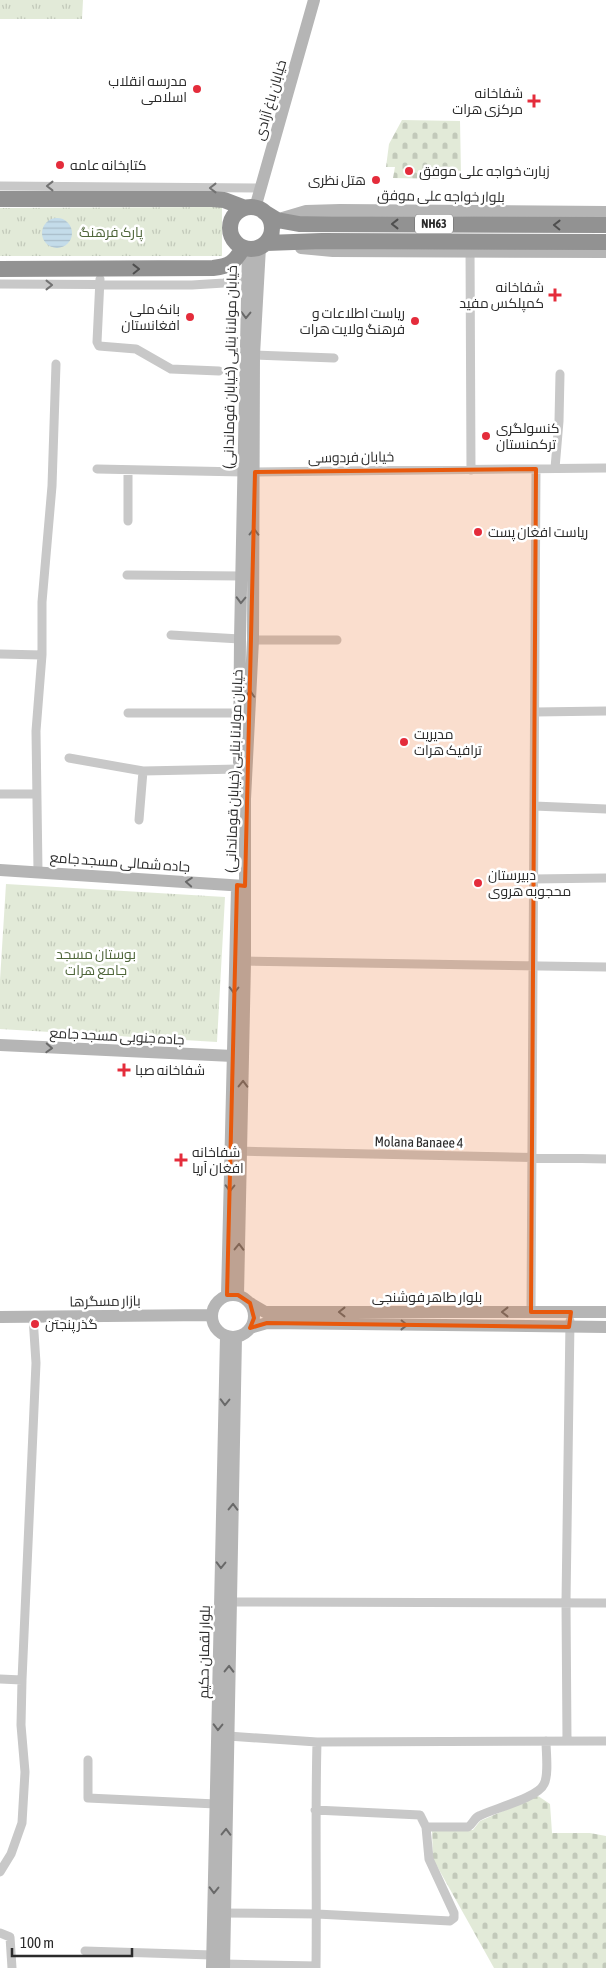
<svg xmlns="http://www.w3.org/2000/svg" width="606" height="1968" font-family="'Asap Condensed',Cairo,sans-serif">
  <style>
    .cemetery { fill: url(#cemetery-stones) }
    .park { fill: url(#park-tufts) }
    .water { fill: url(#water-rules) }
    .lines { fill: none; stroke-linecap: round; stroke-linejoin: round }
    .street { stroke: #c8c8c8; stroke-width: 9 }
    .secondary { stroke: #b5b5b5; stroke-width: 12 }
    .highway { stroke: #929292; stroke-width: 16 }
    .oneway { stroke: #727272 }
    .oneway2 { stroke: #4f4f4f }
    .oneway3 { stroke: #696969 }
    .marked { fill: #e8590c; fill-opacity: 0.2; stroke: #e8590c; stroke-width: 4; stroke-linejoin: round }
    .poi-dot { fill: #e42c3b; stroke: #fff; stroke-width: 2 }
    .labels { text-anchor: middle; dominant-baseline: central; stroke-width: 5; stroke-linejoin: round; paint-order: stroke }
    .shield { fill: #fff; stroke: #6b6b6b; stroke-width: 1 }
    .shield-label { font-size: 12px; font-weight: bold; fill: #2b2b2b }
    .poi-label { font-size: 14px; fill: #2b2b2b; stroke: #fff; text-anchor: start }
    .street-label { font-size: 14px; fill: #2b2b2b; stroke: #fff }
    .park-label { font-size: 14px; fill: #4f663a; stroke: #fff }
  </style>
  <defs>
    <pattern id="cemetery-stones" width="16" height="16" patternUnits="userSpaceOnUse" patternTransform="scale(1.25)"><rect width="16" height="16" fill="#e2ead8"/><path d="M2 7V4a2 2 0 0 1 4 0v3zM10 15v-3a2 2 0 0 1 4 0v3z" fill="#c2c9ba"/></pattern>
    <pattern id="park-tufts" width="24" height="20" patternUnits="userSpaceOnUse" patternTransform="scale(1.25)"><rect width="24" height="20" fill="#e2ead8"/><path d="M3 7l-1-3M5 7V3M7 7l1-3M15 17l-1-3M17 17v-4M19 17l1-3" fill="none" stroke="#c2c9ba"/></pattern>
    <pattern id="water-rules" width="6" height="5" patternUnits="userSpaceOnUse" patternTransform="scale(1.25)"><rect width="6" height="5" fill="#c4dcea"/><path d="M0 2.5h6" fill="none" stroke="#a9bdc9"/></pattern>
  </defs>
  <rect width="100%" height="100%" fill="#fff"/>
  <path class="cemetery" d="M 402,120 L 460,121 L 461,174 L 447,174 L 447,179 L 393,178 L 395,167 L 386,167 L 389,144 Z
    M 538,1796 L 550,1804 L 552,1833 L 590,1833 L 606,1836 L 606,1968 L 494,1968 L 433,1859 L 432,1831 L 473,1830 L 480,1821 Z"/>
  <path class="park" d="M 0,0 L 83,0 L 82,19 L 0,19 Z
    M 222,207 L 222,256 L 0,256 L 0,208 Z
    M 6,884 L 225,897 L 217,1042 L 0,1029 L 0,980 Z"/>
  <path class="water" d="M42 233a15 15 0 1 1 30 0a15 15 0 1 1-30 0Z"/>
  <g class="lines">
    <path class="street" d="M 0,186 L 261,188
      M 470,246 L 471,470
      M 100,279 L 97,342 L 99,346 L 136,349 L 171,369 L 219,371
      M 0,284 L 192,285 L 224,283 L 251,277
      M 254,355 L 334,358
      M 555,468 L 559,421 L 560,374
      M 97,469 L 243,472 L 606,468
      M 128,521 L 128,470
      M 127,575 L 242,576
      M 171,635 L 240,639
      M 253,640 L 337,640
      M 0,654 L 42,655
      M 535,712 L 606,711
      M 128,713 L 240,713
      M 69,758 L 143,771 L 239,769
      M 0,794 L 36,794
      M 534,806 L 606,809
      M 139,820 L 143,771
      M 38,871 L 36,731 L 42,655 L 42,602 L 52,486 L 56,364
      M 533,879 L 606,878
      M 241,961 L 606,967
      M 236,1151 L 606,1159
      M 531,1312 L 536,469
      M 226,1602 L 606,1603
      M 0,1679 L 22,1680
      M 228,1736 L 317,1742 L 606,1741
      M 567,1741 L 566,1602 L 570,1321
      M 88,1760 L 88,1798 L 216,1804
      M 426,1827 L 468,1827 C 473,1824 474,1818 479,1816 C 492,1809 538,1798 544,1784 C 549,1775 546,1752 546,1741
      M 0,1872 L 11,1854 L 22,1823 L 25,1772 L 21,1725 L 22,1680 L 36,1363 L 33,1317
      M 221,1913 L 317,1914 L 450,1921 L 454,1918 L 454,1913 L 429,1859 L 426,1827 L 420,1815 L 315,1810
      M 0,1933 L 10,1937 L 12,1968
      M 85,1951 L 212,1955
      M 224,1964 L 316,1966
      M 316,1968 C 317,1892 315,1817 317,1742"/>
    <path class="secondary" d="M 255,208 L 314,0
      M 279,219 L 306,211 L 340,210 L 606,212
      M 301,248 L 333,251 L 606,252
      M 239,762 L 240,639 L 248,249
      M 0,870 L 245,886
      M 0,1045 L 233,1056
      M212 1316a21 21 0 1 1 42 0a21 21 0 1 1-42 0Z
      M 227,1295 L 237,889
      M 238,1295 L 245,962 L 245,799 L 253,640 L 254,355 L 260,247
      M 250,1303 L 265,1312 L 606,1312
      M 0,1317 L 211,1315
      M 250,1328 L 267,1323 L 606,1327
      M 212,1968 L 226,1336
      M 224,1968 L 236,1337"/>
    <path class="highway" d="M 0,199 L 212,199 L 224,200 L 245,208
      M230 228a21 21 0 1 1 42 0a21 21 0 1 1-42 0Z
      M 264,212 L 277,220 L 299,224 L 606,225
      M 266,243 L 322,241 L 606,242
      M 0,269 L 213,268 C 230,266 234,263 243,248"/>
  </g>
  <defs><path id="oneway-chevron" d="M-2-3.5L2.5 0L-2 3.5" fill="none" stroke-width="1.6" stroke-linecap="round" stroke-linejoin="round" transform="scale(1.25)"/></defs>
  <g class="oneway">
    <use href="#oneway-chevron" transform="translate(50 186) rotate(-180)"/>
    <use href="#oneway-chevron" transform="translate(213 188) rotate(-180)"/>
    <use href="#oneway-chevron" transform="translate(49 285)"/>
  </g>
  <g class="oneway2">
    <use href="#oneway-chevron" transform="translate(395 224) rotate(180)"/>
    <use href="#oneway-chevron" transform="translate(557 225) rotate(-179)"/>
    <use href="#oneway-chevron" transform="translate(136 269) rotate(-1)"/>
  </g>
  <g class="oneway3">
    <use href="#oneway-chevron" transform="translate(246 315) rotate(91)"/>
    <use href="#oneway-chevron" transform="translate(254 532) rotate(-89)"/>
    <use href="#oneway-chevron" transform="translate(241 600) rotate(92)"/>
    <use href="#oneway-chevron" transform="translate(250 694) rotate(-87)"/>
    <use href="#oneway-chevron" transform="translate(189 882) rotate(-176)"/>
    <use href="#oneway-chevron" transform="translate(234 990) rotate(91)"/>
    <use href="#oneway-chevron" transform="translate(49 1048) rotate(3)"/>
    <use href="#oneway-chevron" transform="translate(243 1084) rotate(-89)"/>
    <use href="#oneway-chevron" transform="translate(230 1188) rotate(91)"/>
    <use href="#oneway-chevron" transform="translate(239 1247) rotate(-89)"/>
    <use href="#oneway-chevron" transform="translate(342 1312) rotate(180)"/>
    <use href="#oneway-chevron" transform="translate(505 1312) rotate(180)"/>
    <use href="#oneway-chevron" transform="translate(404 1325) rotate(1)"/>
    <use href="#oneway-chevron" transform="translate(225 1402) rotate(91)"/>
    <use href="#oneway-chevron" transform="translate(233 1507) rotate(-89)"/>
    <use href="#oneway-chevron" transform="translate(221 1565) rotate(91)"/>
    <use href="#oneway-chevron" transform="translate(229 1669) rotate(-89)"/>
    <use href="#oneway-chevron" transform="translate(218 1727) rotate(91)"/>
    <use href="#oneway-chevron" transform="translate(226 1832) rotate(-89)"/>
    <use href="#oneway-chevron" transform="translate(214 1890) rotate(91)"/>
  </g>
  <path class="marked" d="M 536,469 L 531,1312 L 571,1312 L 569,1327 L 267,1323 L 250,1328 L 254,1318 L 250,1303 L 238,1295 L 227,1295 L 237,885 L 245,886 L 255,472 Z"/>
  <g class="poi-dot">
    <circle cx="197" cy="89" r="5"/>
    <path d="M531.5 93.5h5v5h5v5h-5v5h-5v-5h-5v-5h5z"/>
    <circle cx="60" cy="165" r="5"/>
    <circle cx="409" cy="171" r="5"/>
    <circle cx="376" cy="180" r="5"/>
    <path d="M552.5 287.5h5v5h5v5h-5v5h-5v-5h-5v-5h5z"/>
    <circle cx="190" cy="317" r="5"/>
    <circle cx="415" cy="321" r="5"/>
    <circle cx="486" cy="436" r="5"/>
    <circle cx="478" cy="532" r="5"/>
    <circle cx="404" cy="742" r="5"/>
    <circle cx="478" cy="883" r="5"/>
    <path d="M121.5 1062.5h5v5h5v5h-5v5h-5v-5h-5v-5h5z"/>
    <path d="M178.5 1152.5h5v5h5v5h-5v5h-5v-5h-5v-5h5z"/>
    <circle cx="35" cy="1324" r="5"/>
  </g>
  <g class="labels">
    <rect class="shield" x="415" y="214.5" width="38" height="19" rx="4"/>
    <g class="shield-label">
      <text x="434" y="224">NH63</text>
    </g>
    <g class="poi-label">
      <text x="187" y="81" text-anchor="end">مدرسه انقلاب<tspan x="187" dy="16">اسلامی</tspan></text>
      <text x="523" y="93" text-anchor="end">شفاخانه<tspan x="523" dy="16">مرکزی هرات</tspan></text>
      <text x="70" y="165">کتابخانه عامه</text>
      <text x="419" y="171">زبارت خواجه علی موفق</text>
      <text x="366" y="180" text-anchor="end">هتل نظری</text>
      <text x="544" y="287" text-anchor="end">شفاخانه<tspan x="544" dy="16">کمپلکس مفید</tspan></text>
      <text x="180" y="309" text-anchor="end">بانک ملی<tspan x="180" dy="16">افغانستان</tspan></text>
      <text x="405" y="313" text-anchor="end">ریاست اطلاعات و<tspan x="405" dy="16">فرهنگ ولایت هرات</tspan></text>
      <text x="496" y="428">کنسولگری<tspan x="496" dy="16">ترکمنستان</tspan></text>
      <text x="488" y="532">ریاست افغان پست</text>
      <text x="414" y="734">مدیریت<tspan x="414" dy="16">ترافیک هرات</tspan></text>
      <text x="488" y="875">دبیرستان<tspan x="488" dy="16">محجوبه هروی</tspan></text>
      <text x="135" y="1070">شفاخانه صبا</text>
      <text x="192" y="1152">شفاخانه<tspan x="192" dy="16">افغان آریا</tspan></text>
      <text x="45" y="1324">گذر پنجتن</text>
    </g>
    <g class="street-label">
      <text transform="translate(270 100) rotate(-74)">خیابان باغ آزادی</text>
      <text transform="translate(441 196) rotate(1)">بلوار خواجه علی موفق</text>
      <text transform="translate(230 367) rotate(-89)">خیابان مولانا بنایی (خیابان قوماندانی)</text>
      <text transform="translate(351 457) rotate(-1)">خیابان فردوسی</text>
      <text transform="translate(234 771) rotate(-88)">خیابان مولانا بنایی (خیابان قوماندانی)</text>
      <text transform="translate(120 862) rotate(4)">جاده شمالی مسجد جامع</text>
      <text transform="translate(117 1036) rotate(3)">جاده جنوبی مسجد جامع</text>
      <text transform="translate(419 1142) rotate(1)">Molana Banaee 4</text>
      <text x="427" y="1297">بلوار طاهر فوشنجی</text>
      <text transform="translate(105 1301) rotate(-1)">بازار مسگرها</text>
      <text transform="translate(204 1652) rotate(-89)">بلوار لقمان حکیم</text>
    </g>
    <g class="park-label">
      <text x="111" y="232">پارک فرهنگ</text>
      <text x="96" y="954">بوستان مسجد<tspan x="96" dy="16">جامع هرات</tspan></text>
    </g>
  </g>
  <path d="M12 1948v8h120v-8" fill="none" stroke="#2b2b2b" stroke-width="2.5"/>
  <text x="20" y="1948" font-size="15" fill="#2b2b2b" stroke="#ffffff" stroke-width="4" paint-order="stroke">100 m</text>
</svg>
